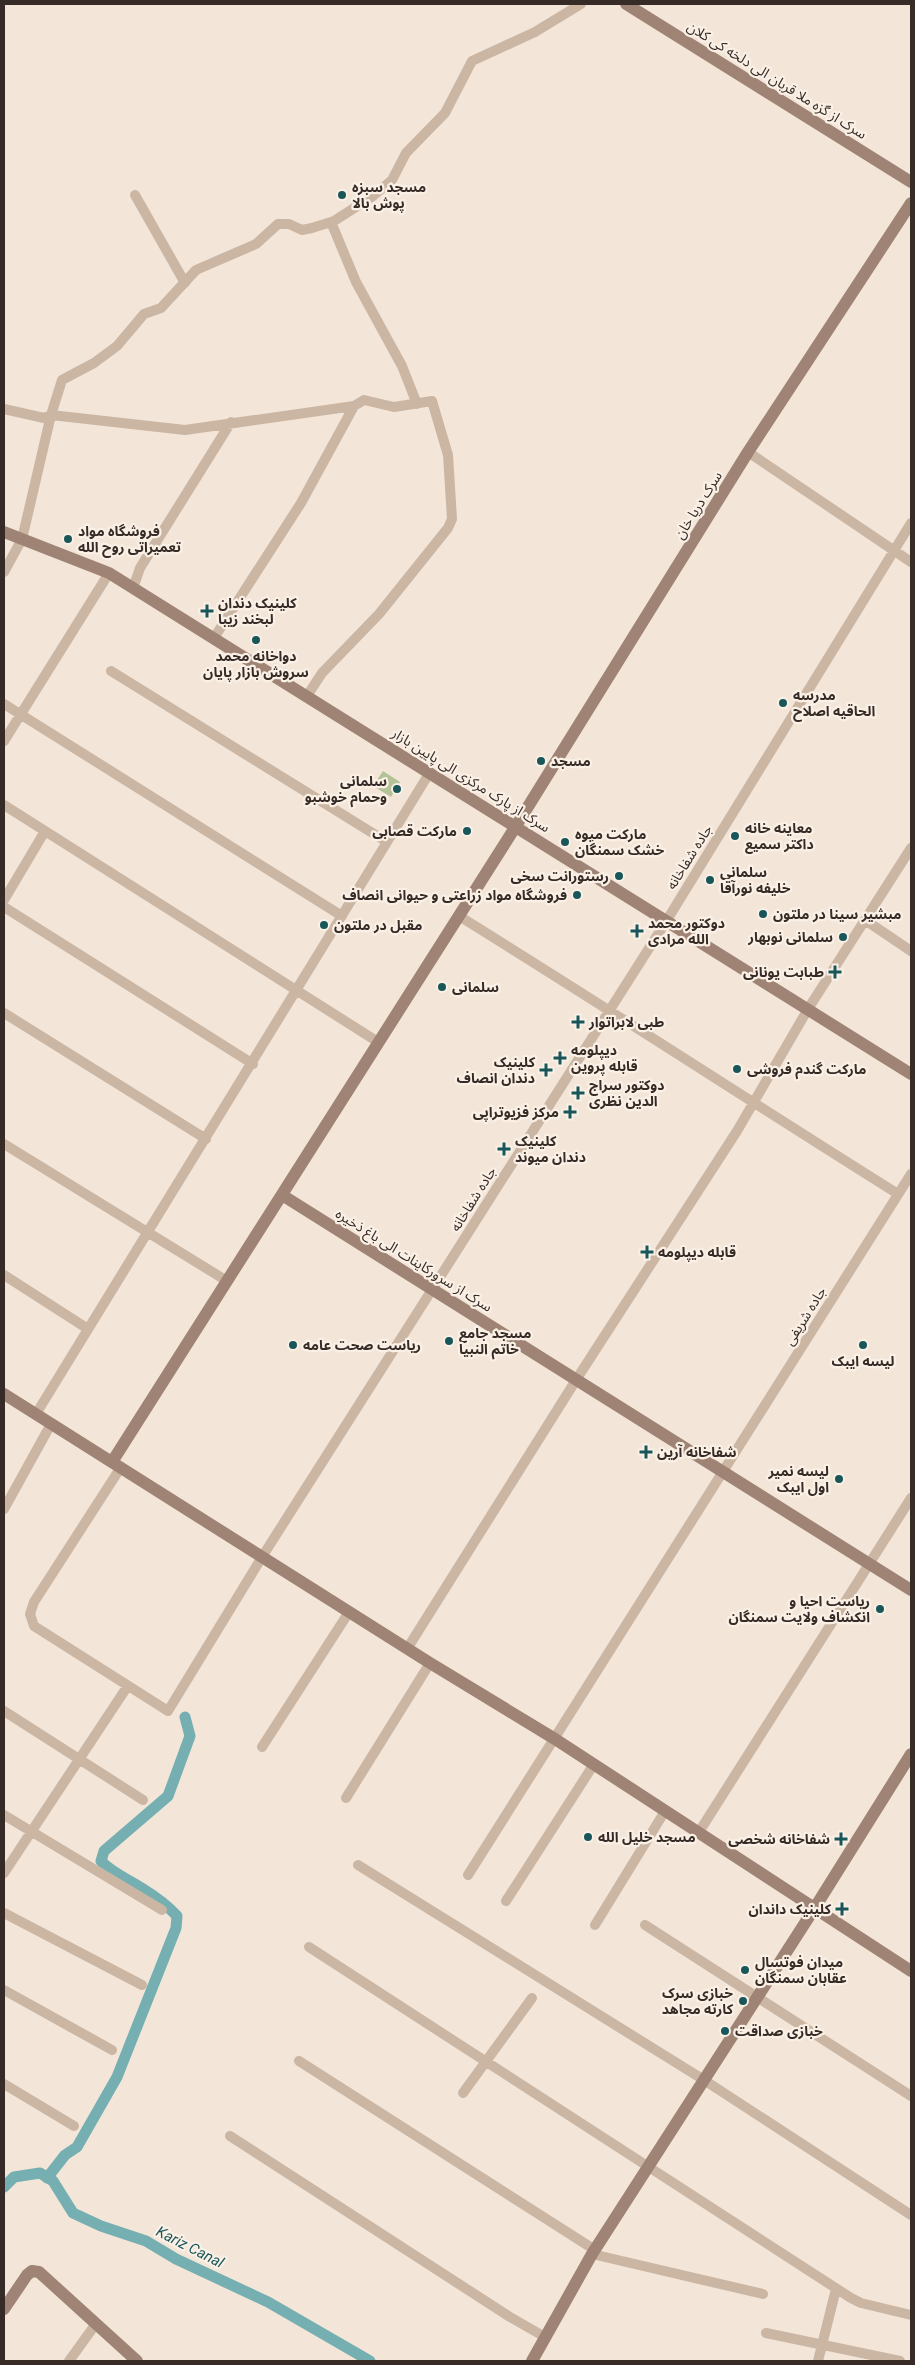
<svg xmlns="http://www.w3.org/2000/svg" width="915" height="2365" font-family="Roboto,'Noto Sans Arabic',sans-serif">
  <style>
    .green { fill: #b4c298 }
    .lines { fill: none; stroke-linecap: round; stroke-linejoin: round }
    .canal { stroke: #76afb1; stroke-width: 11 }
    .street { stroke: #cbb6a4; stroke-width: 10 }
    .secondary { stroke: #9f8475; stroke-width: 12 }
    .poi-dot { fill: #19565a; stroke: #faf0e5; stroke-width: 2 }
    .labels { text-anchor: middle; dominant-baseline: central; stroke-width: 4.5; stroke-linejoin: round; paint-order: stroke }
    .street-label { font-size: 14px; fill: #362b26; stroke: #faf0e5 }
    .poi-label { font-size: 14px; font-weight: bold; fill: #362b26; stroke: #faf0e5; text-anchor: start }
    .water-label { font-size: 15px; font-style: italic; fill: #19565a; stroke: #faf0e5 }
  </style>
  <rect width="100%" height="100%" fill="#f3e6d9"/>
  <path class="green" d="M 383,771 L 400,782 L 391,797 L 373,786 Z"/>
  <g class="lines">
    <path class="canal" d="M 47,2178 L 65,2155 L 77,2147 L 117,2077 L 176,1928 L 177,1916 C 167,1905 156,1897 143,1889 C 129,1879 113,1874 101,1861 L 104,1851 L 168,1796 L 190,1736 L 185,1717
      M 4,2187 L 14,2177 L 40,2173 L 53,2181 L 73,2213 L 101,2226 L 146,2241 L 176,2259 L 268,2302 L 370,2361"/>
    <path class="street" d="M 135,195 L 185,283
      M 331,222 L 356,282 L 402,366 L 417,404
      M 4,409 L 44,418 L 51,415 L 185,430 L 354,406 L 364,400 L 394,407 L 432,401 L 448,455 L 452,519 L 448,528 L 379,614 L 322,673 L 307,696
      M 748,452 L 911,562
      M 4,572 L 22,539 L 51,415 L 62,380 L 94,363 L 117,346 L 144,314 L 161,308 L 196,270 L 256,244 L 278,224 L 289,224 L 302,230 L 312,228 L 334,221 L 373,196 L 392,180 L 406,153 L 445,113 L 472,61 L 535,32 L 581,4
      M 133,588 L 140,568 L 231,422
      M 214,638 L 301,503 L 354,406
      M 111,671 L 387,842
      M 4,704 L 342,916
      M 4,741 L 109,573
      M 4,805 L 378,1042
      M 4,900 L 45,831
      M 4,907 L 253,1064
      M 459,916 C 606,1007 751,1102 898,1194
      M 865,920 L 911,951
      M 4,1013 L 206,1139
      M 4,1144 L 227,1281
      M 4,1275 L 88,1329
      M 36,1414 L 430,772
      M 121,1467 L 34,1602 L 30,1614 L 34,1626 L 168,1711 L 262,1557 L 667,920 L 911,523
      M 4,1509 L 51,1424
      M 407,1649 L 576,1380 L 737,1131 L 808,1009 L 911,848
      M 4,1711 L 143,1800
      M 262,1747 L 349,1612
      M 346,1798 L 430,1663
      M 4,1815 L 162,1910
      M 699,1832 L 911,1498
      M 358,1865 L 704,2080 L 911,2215
      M 4,1873 L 127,1687
      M 468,1875 L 911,1174
      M 506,1901 L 594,1764
      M 4,1913 L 142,1985
      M 595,1925 L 665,1811
      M 645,1925 L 911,2096
      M 309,1947 L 851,2298 L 861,2303 L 911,2315
      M 4,1990 L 112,2050
      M 299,2061 L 595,2250
      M 4,2084 L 74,2126
      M 463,2093 L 532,1998
      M 230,2136 L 510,2317 L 545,2337
      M 592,2254 L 763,2294
      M 766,2333 L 900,2361
      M 69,2361 L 95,2325
      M 818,2361 L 836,2289"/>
    <path class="secondary" d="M 626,4 L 911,182
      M 4,532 L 109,573 L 911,1074
      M 282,1195 L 911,1590
      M 4,1394 L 430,1663 L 555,1739 L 911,1971
      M 112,1462 L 516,826 L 748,452 L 911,203
      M 4,2309 L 27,2275 L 32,2271 L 39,2272 L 137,2361
      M 532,2361 L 592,2254 L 814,1909 L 911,1754"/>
  </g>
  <g class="poi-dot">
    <circle cx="342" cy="195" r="5"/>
    <circle cx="68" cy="539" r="5"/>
    <path d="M204.5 603.5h5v5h5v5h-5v5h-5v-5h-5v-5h5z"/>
    <circle cx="256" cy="640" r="5"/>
    <circle cx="783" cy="703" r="5"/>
    <circle cx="541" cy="761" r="5"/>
    <circle cx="397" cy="789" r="5"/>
    <circle cx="467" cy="831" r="5"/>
    <circle cx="735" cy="836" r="5"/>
    <circle cx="565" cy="842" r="5"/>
    <circle cx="619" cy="876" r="5"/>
    <circle cx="710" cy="880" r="5"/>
    <circle cx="577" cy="895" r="5"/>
    <circle cx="763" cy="914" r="5"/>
    <circle cx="324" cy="925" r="5"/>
    <path d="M634.5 923.5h5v5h5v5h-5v5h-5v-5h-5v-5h5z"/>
    <circle cx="843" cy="937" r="5"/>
    <path d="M832.5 964.5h5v5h5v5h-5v5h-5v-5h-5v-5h5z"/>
    <circle cx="442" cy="987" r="5"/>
    <path d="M575.5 1014.5h5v5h5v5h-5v5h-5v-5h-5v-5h5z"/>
    <path d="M557.5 1050.5h5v5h5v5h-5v5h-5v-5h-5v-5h5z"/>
    <circle cx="737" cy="1069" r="5"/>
    <path d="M543.5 1062.5h5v5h5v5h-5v5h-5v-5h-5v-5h5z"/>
    <path d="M575.5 1085.5h5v5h5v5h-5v5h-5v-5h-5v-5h5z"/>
    <path d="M567.5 1104.5h5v5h5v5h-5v5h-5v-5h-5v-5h5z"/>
    <path d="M501.5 1141.5h5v5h5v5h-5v5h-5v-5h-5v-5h5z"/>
    <path d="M644.5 1244.5h5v5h5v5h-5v5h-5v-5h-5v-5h5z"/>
    <circle cx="449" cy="1341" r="5"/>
    <circle cx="293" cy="1345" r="5"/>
    <circle cx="863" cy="1345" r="5"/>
    <path d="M643.5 1444.5h5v5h5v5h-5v5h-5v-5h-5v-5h5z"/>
    <circle cx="839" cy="1479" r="5"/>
    <circle cx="880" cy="1609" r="5"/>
    <circle cx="588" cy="1837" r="5"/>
    <path d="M838.5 1831.5h5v5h5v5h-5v5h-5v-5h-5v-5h5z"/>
    <path d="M839.5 1901.5h5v5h5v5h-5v5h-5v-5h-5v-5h5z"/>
    <circle cx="745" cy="1970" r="5"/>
    <circle cx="743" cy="2001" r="5"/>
    <circle cx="725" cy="2031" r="5"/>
  </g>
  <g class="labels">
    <g class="street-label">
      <text transform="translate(777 80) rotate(32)">سرک از گزه ملا قربان الی دلخه کی کلان</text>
      <text transform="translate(698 505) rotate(-58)">سرک دریا خان</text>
      <text transform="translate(471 780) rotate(32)">سرک از پارک مرکزی الی پایین بازار</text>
      <text transform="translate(689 857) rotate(-58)">جاده شفاخانه</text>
      <text transform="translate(473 1199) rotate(-58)">جاده شفاخانه</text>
      <text transform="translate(414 1260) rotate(32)">سرک از سرورکاینات الی باغ ذخیره</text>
      <text transform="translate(805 1316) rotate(-58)">جاده شریفی</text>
    </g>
    <g class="poi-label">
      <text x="352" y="187">مسجد سبزه<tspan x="352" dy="16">پوش بالا</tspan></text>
      <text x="78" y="531">فروشگاه مواد<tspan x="78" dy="16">تعمیراتی روح الله</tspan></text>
      <text x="218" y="603">کلینیک دندان<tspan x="218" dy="16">لبخند زیبا</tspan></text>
      <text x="256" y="656" text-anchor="middle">دواخانه محمد<tspan x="256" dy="16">سروش بازار پایان</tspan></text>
      <text x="793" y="695">مدرسه<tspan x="793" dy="16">الحاقیه اصلاح</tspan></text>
      <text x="551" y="761">مسجد</text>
      <text x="387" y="781" text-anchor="end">سلمانی<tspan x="387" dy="16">وحمام خوشبو</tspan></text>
      <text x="745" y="828">معاینه خانه<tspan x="745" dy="16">داکتر سمیع</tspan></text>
      <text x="457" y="831" text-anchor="end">مارکت قصابی</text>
      <text x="575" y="834">مارکت میوه<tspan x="575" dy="16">خشک سمنگان</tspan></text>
      <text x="720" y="872">سلمانی<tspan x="720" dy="16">خلیفه نورآقا</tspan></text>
      <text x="609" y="876" text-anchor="end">رستورانت سخی</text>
      <text x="567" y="895" text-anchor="end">فروشگاه مواد زراعتی و حیوانی انصاف</text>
      <text x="773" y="914">مبشیر سینا در ملتون</text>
      <text x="648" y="923">دوکتور محمد<tspan x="648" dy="16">الله مرادی</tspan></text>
      <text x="334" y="925">مقبل در ملتون</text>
      <text x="833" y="937" text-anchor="end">سلمانی نوبهار</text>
      <text x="824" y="972" text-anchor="end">طبابت یونانی</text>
      <text x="452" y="987">سلمانی</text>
      <text x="589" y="1022">طبی لابراتوار</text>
      <text x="571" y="1050">دیپلومه<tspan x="571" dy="16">قابله پروین</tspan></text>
      <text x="535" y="1062" text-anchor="end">کلینیک<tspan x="535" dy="16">دندان انصاف</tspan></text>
      <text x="747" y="1069">مارکت گندم فروشی</text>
      <text x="589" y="1085">دوکتور سراج<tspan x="589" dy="16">الدین نظری</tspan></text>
      <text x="559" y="1112" text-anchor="end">مرکز فزیوتراپی</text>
      <text x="515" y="1141">کلینیک<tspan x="515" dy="16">دندان میوند</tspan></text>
      <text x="658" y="1252">قابله دیپلومه</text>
      <text x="459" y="1333">مسجد جامع<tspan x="459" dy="16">خاتم النبیا</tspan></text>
      <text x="303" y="1345">ریاست صحت عامه</text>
      <text x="863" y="1361" text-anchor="middle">لیسه ایبک</text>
      <text x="657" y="1452">شفاخانه آرین</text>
      <text x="829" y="1471" text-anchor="end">لیسه نمیر<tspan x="829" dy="16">اول ایبک</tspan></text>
      <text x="870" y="1601" text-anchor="end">ریاست احیا و<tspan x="870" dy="16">انکشاف ولایت سمنگان</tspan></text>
      <text x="598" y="1837">مسجد خلیل الله</text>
      <text x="830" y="1839" text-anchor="end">شفاخانه شخصی</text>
      <text x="831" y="1909" text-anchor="end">کلینیک داندان</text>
      <text x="755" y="1962">میدان فوتسال<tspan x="755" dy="16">عقابان سمنگان</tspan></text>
      <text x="733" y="1993" text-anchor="end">خبازی سرک<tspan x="733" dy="16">کارته مجاهد</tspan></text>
      <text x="735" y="2031">خبازی صداقت</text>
    </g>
    <g class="water-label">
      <text transform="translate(190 2247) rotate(27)">Kariz Canal</text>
    </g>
  </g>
  <rect width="915" height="2365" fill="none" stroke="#362b26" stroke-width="10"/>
</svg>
